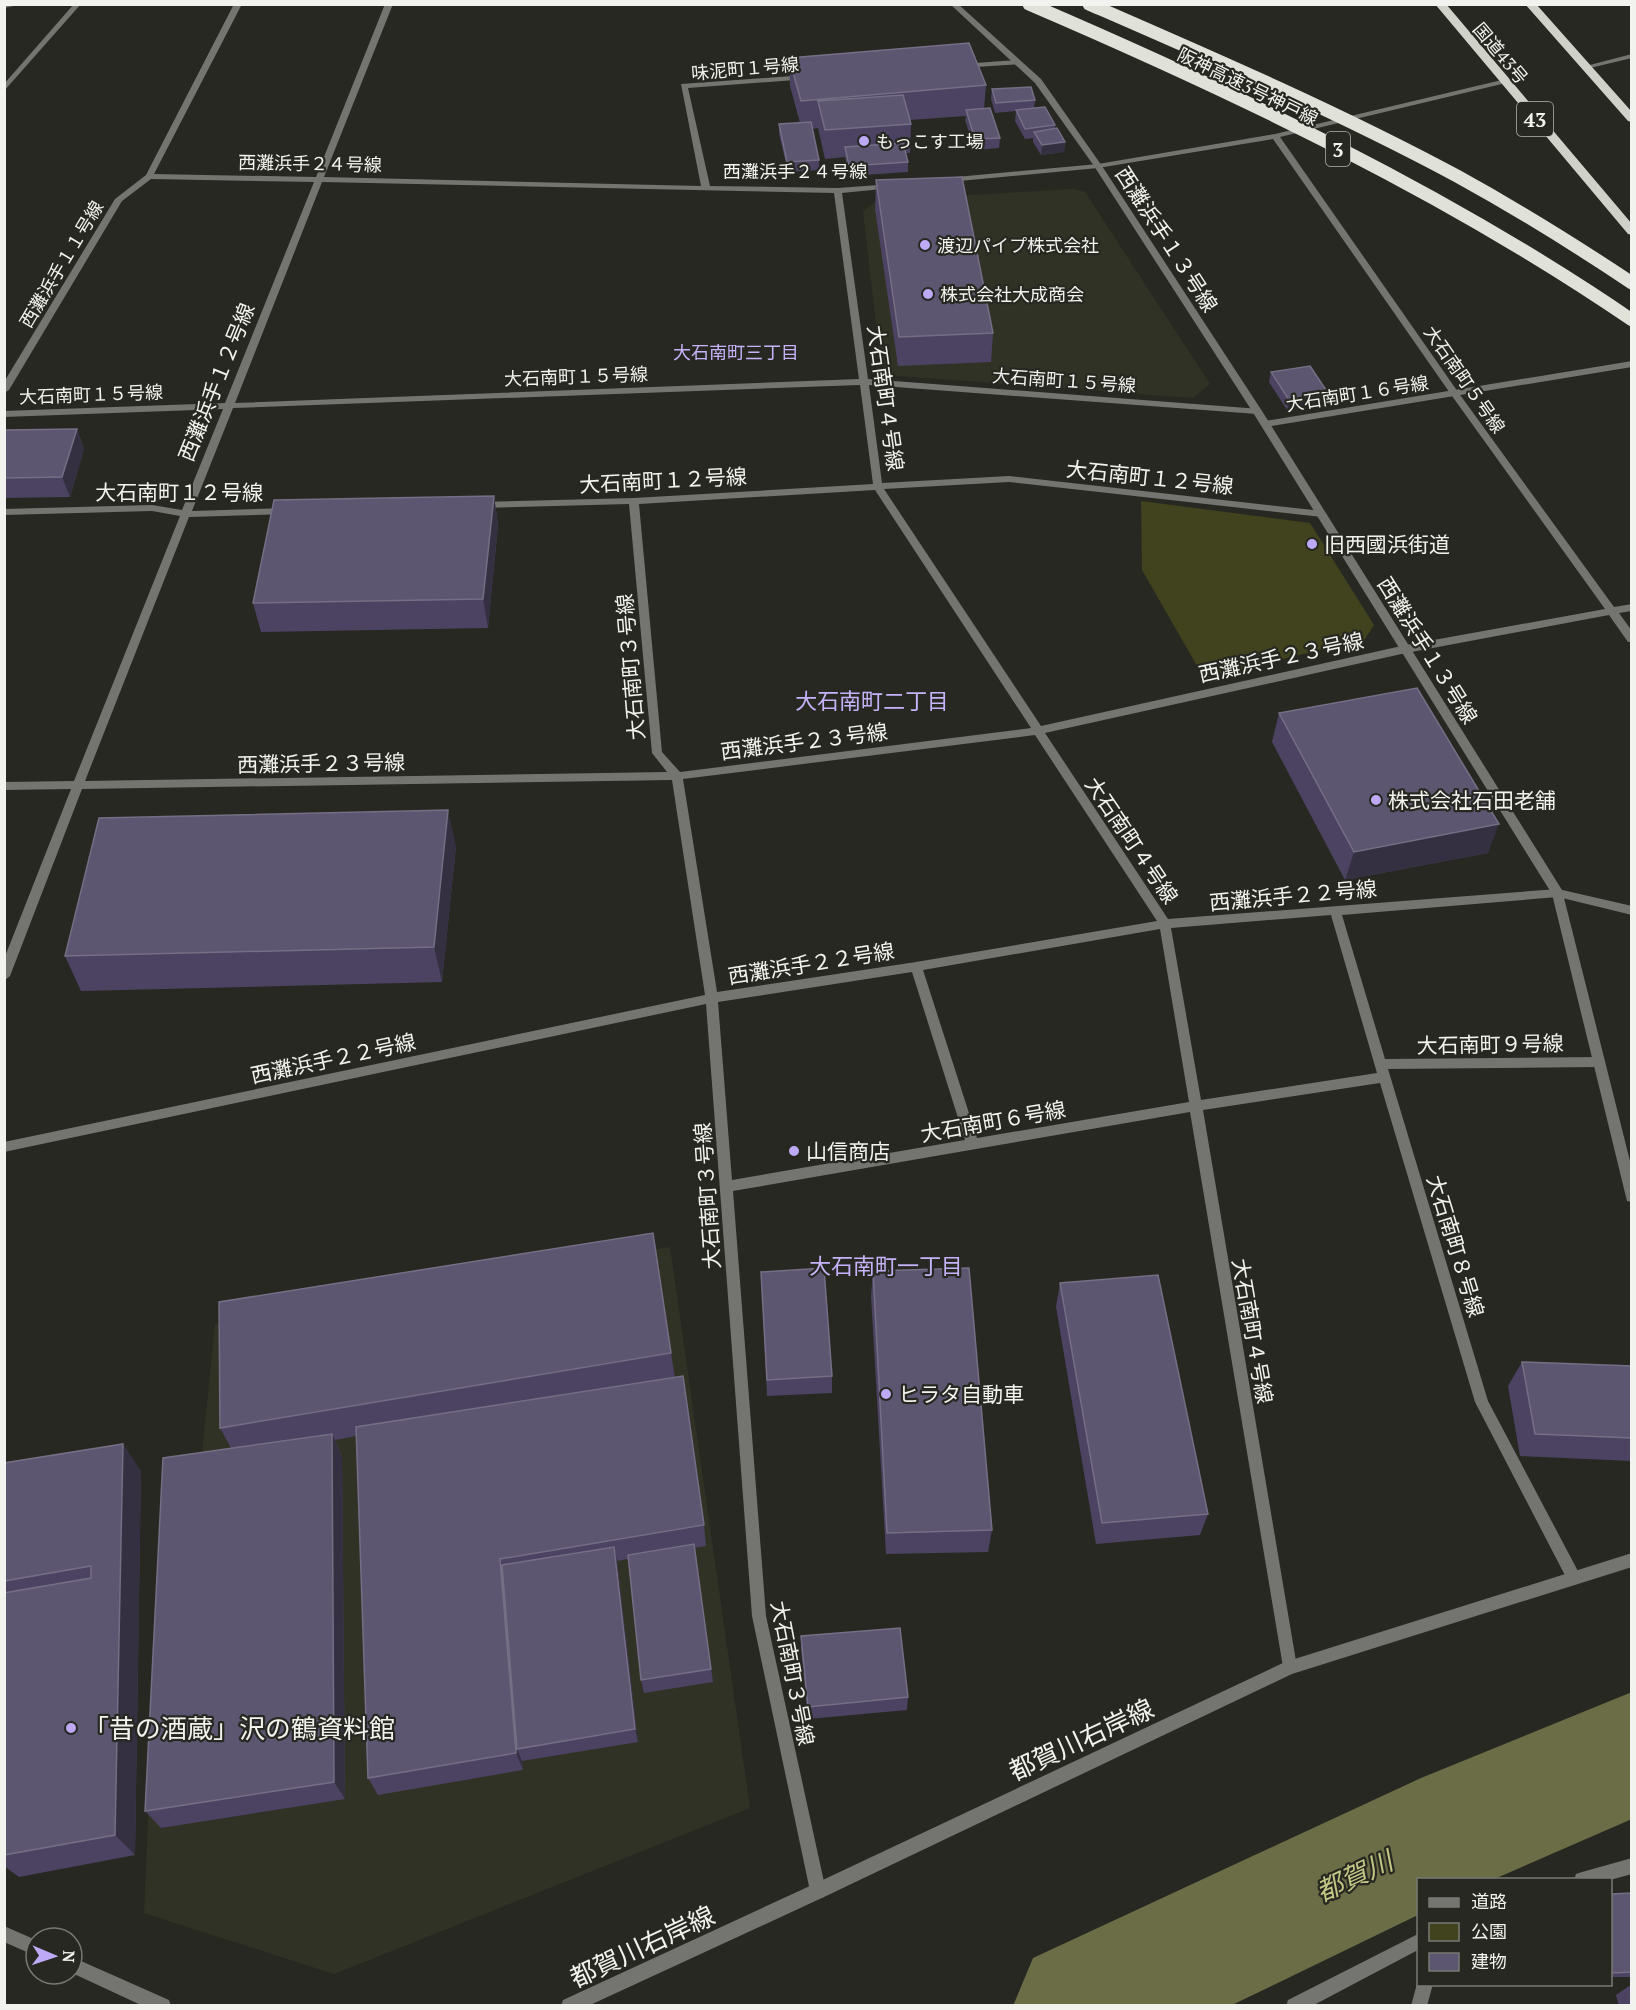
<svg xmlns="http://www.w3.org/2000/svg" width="1636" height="2010" font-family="'PT Serif','Noto Sans JP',serif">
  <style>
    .built { fill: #313226 }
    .green { fill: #41431e }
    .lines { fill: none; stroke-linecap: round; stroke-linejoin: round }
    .river { fill: #6b6d46; fill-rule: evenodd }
    .service { fill: #747471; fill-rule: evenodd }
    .minor { fill: #747471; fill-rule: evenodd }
    .tertiary { fill: #747471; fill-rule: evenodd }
    .trunk { fill: #d0d2ca; fill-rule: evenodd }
    .motorway-bridge { stroke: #e0e1d8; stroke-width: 13 }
    .wall { fill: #4c4362 }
    .shaded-wall { fill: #353041 }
    .building { fill: #5d5671; stroke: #756e84; stroke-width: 1.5 }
    .poi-dot { fill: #bda9f5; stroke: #272821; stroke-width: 2 }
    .labels { text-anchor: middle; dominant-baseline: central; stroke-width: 4.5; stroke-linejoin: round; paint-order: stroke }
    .far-street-label { font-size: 18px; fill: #f2f2ee; stroke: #272821 }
    .far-poi-label { font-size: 18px; fill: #f2f2ee; stroke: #272821; text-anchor: start }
    .far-neighbourhood-label { font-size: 18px; fill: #c5b2f9; stroke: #272821 }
    .shield { fill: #272821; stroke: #b5b5b0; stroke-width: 1.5 }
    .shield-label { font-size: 20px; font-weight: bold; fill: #f2f2ee }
    .street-label { font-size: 21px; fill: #f2f2ee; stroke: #272821 }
    .poi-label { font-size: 21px; fill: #f2f2ee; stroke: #272821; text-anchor: start }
    .neighbourhood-label { font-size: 22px; fill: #c5b2f9; stroke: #272821 }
    .near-poi-label { font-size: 26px; fill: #f2f2ee; stroke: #272821; text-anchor: start }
    .near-street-label { font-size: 26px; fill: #f2f2ee; stroke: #272821 }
    .near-water-label { font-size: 27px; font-style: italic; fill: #c3c684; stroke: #272821 }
  </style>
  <rect width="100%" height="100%" fill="#272821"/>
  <path class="built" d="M 1074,189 L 1085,192 L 1210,384 L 1193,398 L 898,376 L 881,367 L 863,211 L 877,200 Z
    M 670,1247 L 750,1808 L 334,1974 L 144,1913 L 164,1459 L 202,1453 L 215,1324 Z"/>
  <path class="green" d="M 1141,501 L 1310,523 L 1374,625 L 1365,639 L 1204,678 L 1142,570 Z"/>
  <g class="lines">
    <path class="river" d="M 1632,1692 L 1632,1819 L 1492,1880 L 1418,1880 L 1418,1915 L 1230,2006 L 1013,2006 L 1033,1958 L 1421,1778 Z"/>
    <path class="service" d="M 1632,361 L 1632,367 L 1265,427 L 1260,424 L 1265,421 Z
      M 1418,1980 L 1418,1984 L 1433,1984 L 1427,2006 L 1411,2006 Z"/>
    <path class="minor" d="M 234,4 L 242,4 L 154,174 L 316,177 L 385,4 L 393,4 L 324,177 L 701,186 L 681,84 L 806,75 L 809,75 L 809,79 L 688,88 L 710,186 L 838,188 L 892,184 L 896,186 L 892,188 L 842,193 L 868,379 L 1260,409 L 1260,413 L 1257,414 L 869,385 L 882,483 L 1009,476 L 1322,511 L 1327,514 L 1322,517 L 1009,482 L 884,489 L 1041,726 L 1406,645 L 1605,609 L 1452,396 L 1273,139 L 1098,168 L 948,182 L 944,180 L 945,178 L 1098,164 L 1275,134 L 1506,79 L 1506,83 L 1280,137 L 1458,392 L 1614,607 L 1632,604 L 1632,611 L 1619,613 L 1632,631 L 1632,642 L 1628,642 L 1609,615 L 1406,653 L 1045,733 L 1168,919 L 1558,889 L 1632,906 L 1632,915 L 1558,897 L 1342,915 L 1385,1059 L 1599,1057 L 1603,1058 L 1605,1062 L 1603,1066 L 1599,1067 L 1388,1069 L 1488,1401 L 1579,1573 L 1581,1578 L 1579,1583 L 1574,1585 L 1569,1583 L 1475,1402 L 1380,1083 L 1203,1110 L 1297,1667 L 1295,1672 L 1290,1674 L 1285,1672 L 1283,1667 L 1190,1112 L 733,1191 L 766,1616 L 826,1891 L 824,1897 L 818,1899 L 812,1897 L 810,1891 L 752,1616 L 706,1004 L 4,1152 L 4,1142 L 705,995 L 672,780 L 82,789 L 10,976 L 4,981 L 4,959 L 71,789 L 4,790 L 4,782 L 74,781 L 180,516 L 152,511 L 4,515 L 4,509 L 152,505 L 182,510 L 223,409 L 4,417 L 4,411 L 225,403 L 314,182 L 151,179 L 122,201 L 9,390 L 4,393 L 4,382 L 115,199 L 146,175 ZM 322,182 L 834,193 L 859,379 L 235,403 ZM 860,385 L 873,484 L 634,498 L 479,502 L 474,505 L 479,508 L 629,504 L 652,753 L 667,772 L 85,781 L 189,517 L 288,514 L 293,511 L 288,508 L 192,511 L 233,408 ZM 875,490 L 1031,728 L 680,772 L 662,752 L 639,504 ZM 1035,735 L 1157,921 L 916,962 L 717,992 L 683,779 ZM 1331,915 L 1377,1073 L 1201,1100 L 1171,928 ZM 1160,929 L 1189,1102 L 977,1138 L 923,970 ZM 912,972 L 965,1140 L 732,1180 L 718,1002 Z
      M 1632,54 L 1632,58 L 1586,69 L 1582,67 Z
      M 1017,60 L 1020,60 L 1020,64 L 961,68 L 957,66 L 961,64 Z
      M 1632,1858 L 1632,1874 L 1610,1880 L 1574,1880 L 1576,1874 L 1582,1872 Z
      M 4,1926 L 36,1940 L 36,1956 L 4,1942 Z
      M 1418,1934 L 1418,1950 L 1312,2006 L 1286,2006 L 1288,2000 Z
      M 72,1957 L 169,2000 L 171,2006 L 143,2006 L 72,1973 Z"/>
    <path class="tertiary" d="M 4,4 L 23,4 L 4,8 Z
      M 74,4 L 81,4 L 4,91 L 4,84 Z
      M 950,4 L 958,4 L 1041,79 L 1102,166 L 1262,411 L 1562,890 L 1632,1169 L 1632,1202 L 1627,1201 L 1626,1197 L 1552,894 L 1252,411 L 1094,166 L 1035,83 Z
      M 1632,1553 L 1632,1567 L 1292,1674 L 824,1897 L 588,2006 L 561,2006 L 563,2000 L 812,1885 L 1285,1662 Z"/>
    <path class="trunk" d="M 1435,4 L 1446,4 L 1632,224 L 1632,235 L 1628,234 Z
      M 1525,4 L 1536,4 L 1632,112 L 1632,122 L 1628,121 Z"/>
    <path class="motorway-bridge" d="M 1029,4 C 1234,92 1448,194 1632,320
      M 1089,4 C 1213,58 1338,112 1457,176 C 1517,209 1575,245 1632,283"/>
  </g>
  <path class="wall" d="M 789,58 L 986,85 L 984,109 L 1000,138 L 999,148 L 975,150 L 965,120 L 966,116 L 910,120 L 911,124 L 910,153 L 906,153 L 908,162 L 908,172 L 849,176 L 845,157 L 825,159 L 818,128 L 812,129 L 819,160 L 819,170 L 788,172 L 779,134 L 779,124 L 800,123 L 790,86 Z
    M 992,89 L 1035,100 L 1034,108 L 1055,125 L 1055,129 L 1065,142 L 1064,152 L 1041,155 L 1033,142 L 1033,138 L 1025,139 L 1015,121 L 1016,111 L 995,113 L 991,99 Z
    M 876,180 L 993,333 L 991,362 L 898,366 L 875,209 Z
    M 1271,372 L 1328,393 L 1325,404 L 1287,410 L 1269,382 Z
    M 77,429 L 84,449 L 70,497 L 4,498 L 4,431 Z
    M 494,496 L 498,525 L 488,628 L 261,632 L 253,603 Z
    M 1279,713 L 1488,853 L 1345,880 L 1272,742 Z
    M 456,846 L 442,982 L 81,991 L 65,956 Z
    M 873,1271 L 992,1530 L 988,1552 L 886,1554 L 871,1296 Z
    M 761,1272 L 832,1376 L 832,1393 L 767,1396 Z
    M 1060,1283 L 1208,1514 L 1200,1535 L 1096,1544 L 1056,1307 Z
    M 671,1353 L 675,1378 L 704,1525 L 706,1546 L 694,1548 L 713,1682 L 644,1693 L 641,1680 L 628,1559 L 617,1561 L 638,1742 L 522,1761 L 523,1770 L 378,1795 L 368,1778 L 356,1436 L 335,1440 L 342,1457 L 345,1799 L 161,1828 L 145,1811 L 231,1448 L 220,1428 Z
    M 1522,1362 L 1632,1366 L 1632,1461 L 1520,1456 L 1508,1386 Z
    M 123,1444 L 141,1472 L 135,1855 L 19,1877 L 4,1866 L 4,1463 Z
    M 801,1636 L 908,1697 L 907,1710 L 808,1719 L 801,1650 Z
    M 1632,1893 L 1632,1977 L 1611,1977 L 1611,1894 Z
    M 1629,1986 L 1632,1986 L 1632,2006 L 1619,2006 L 1616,1995 Z"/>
  <path class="shaded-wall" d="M 1065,142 L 1064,152 L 1041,155 L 1042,145 Z
    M 1328,393 L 1325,404 L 1287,410 L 1289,400 Z
    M 77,429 L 84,449 L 70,497 L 62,477 Z
    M 494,496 L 498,525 L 488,628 L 483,599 Z
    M 448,810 L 456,846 L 442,982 L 434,947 Z
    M 1499,824 L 1488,853 L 1345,880 L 1354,852 Z
    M 332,1434 L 342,1457 L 345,1799 L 334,1782 Z
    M 123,1444 L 141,1472 L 135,1855 L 115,1835 Z
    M 614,1547 L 617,1561 L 638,1742 L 635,1729 Z
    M 500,1559 L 507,1580 L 517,1749 L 522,1761 L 523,1770 L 516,1753 Z"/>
  <path class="building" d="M 969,43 L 986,85 L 801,101 L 789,58 Z
    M 1031,87 L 1035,100 L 996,103 L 992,89 Z
    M 903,95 L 911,124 L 825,130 L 818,101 Z
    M 1045,107 L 1055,125 L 1025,129 L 1016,110 Z
    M 990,108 L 1000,138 L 975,139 L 966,110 Z
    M 811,122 L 819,160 L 787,162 L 779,124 Z
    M 1057,128 L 1065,142 L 1042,145 L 1034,132 Z
    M 903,143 L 908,162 L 849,166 L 845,147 Z
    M 962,177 L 993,333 L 899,337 L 876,180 Z
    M 1310,366 L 1328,393 L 1289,400 L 1271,372 Z
    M 77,429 L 62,477 L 4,478 L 5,430 Z
    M 494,496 L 483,599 L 253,603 L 274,500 Z
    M 1417,688 L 1499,824 L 1354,852 L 1279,713 Z
    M 448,810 L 434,947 L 65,956 L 99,818 Z
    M 653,1233 L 671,1353 L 220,1428 L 219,1302 Z
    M 824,1268 L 832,1376 L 767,1380 L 761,1272 Z
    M 969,1268 L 992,1530 L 887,1533 L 873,1271 Z
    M 1158,1275 L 1208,1514 L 1102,1523 L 1060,1283 Z
    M 1522,1362 L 1632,1366 L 1632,1438 L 1535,1434 Z
    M 683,1376 L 704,1525 L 500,1559 L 516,1753 L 368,1778 L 356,1427 Z
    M 332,1434 L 334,1782 L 145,1811 L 163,1458 Z
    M 123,1444 L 115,1835 L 4,1855 L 4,1593 L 91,1578 L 91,1566 L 4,1581 L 4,1463 Z
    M 694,1544 L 711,1669 L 641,1680 L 628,1555 Z
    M 614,1547 L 635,1729 L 517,1749 L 502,1565 Z
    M 900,1628 L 908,1697 L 808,1707 L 801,1636 Z
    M 1632,1893 L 1632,1972 L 1611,1973 L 1611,1894 Z"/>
  <g class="poi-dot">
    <circle cx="864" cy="141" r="6"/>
    <circle cx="925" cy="245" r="6"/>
    <circle cx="928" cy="294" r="6"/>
    <circle cx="1312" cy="544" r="6"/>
    <circle cx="1376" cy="800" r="6"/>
    <circle cx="794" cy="1151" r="6"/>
    <circle cx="886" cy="1394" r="6"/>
    <circle cx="71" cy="1728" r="6"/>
  </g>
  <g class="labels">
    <g class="far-street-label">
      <text transform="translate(1501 53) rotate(50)">国道43号</text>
      <text transform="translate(745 68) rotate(-5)">味泥町１号線</text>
      <text transform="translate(1248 86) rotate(26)">阪神高速3号神戸線</text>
      <text transform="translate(310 163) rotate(1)">西灘浜手２４号線</text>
      <text x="795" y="171">西灘浜手２４号線</text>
      <text transform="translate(61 264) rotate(-59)">西灘浜手１１号線</text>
      <text transform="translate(576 376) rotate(-2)">大石南町１５号線</text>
      <text transform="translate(1465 379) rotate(55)">大石南町５号線</text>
      <text transform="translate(1064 380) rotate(4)">大石南町１５号線</text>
      <text transform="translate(1357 393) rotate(-9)">大石南町１６号線</text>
      <text transform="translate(91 394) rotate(-2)">大石南町１５号線</text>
    </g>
    <g class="far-poi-label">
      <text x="876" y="141">もっこす工場</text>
      <text x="937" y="245">渡辺パイプ株式会社</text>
      <text x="940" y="294">株式会社大成商会</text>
    </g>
    <g class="far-neighbourhood-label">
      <text x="736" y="352">大石南町三丁目</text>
    </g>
    <g class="shield">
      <rect x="1517" y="102" width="36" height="34" rx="4.5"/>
      <rect x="1326" y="132" width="24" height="34" rx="4.5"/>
    </g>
    <g class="shield-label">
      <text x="1535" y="119">43</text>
      <text x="1338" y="149">3</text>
    </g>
    <g class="street-label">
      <text transform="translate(1167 239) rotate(57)">西灘浜手１３号線</text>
      <text transform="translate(216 382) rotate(-68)">西灘浜手１２号線</text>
      <text transform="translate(886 398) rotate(82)">大石南町４号線</text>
      <text transform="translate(1150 477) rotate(6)">大石南町１２号線</text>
      <text transform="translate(663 480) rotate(-3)">大石南町１２号線</text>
      <text x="179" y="492">大石南町１２号線</text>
      <text transform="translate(1428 650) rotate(58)">西灘浜手１３号線</text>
      <text transform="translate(1281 657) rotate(-12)">西灘浜手２３号線</text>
      <text transform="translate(630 667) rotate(-95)">大石南町３号線</text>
      <text transform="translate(804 741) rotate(-7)">西灘浜手２３号線</text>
      <text transform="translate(321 763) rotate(-1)">西灘浜手２３号線</text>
      <text transform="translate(1132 840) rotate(56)">大石南町４号線</text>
      <text transform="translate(1293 895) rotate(-5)">西灘浜手２２号線</text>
      <text transform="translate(811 963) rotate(-9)">西灘浜手２２号線</text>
      <text transform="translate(1490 1044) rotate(-1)">大石南町９号線</text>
      <text transform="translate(333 1058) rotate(-12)">西灘浜手２２号線</text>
      <text transform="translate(993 1121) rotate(-10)">大石南町６号線</text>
      <text transform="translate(707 1196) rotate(-94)">大石南町３号線</text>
      <text transform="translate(1456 1246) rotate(73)">大石南町８号線</text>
      <text transform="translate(1253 1331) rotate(80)">大石南町４号線</text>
      <text transform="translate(793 1673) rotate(79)">大石南町３号線</text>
    </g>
    <g class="poi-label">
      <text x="1324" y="544">旧西國浜街道</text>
      <text x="1388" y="800">株式会社石田老舗</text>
      <text x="806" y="1151">山信商店</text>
      <text x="898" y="1394">ヒラタ自動車</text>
    </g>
    <g class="neighbourhood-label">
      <text x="872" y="700">大石南町二丁目</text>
      <text x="886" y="1265">大石南町一丁目</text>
    </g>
    <g class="near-poi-label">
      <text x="83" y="1728">「昔の酒蔵」沢の鶴資料館</text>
    </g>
    <g class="near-street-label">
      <text transform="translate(1081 1739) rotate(-25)">都賀川右岸線</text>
      <text transform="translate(642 1946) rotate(-25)">都賀川右岸線</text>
    </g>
    <g class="near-water-label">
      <text transform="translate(1354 1876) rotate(-25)">都賀川</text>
    </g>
  </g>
  <rect width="1636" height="2010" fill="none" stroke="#f2f2ee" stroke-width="12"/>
  <rect x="1417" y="1878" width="195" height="108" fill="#272821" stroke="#787973" stroke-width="1.5"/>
  <rect x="1429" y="1898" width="30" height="9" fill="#747471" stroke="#787973" stroke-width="1.5"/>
  <text x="1471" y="1908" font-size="18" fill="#f2f2ee">道路</text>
  <rect x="1429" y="1923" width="30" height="18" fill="#41431e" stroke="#787973" stroke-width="1.5"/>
  <text x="1471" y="1938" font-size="18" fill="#f2f2ee">公園</text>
  <rect x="1429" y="1953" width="30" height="18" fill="#5d5671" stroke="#787973" stroke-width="1.5"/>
  <text x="1471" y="1968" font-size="18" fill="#f2f2ee">建物</text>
  <g transform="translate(54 1956) rotate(92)"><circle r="28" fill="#272821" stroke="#787973" stroke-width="1.5"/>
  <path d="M0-4.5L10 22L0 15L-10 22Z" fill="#bda9f5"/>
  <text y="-9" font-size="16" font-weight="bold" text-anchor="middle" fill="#f2f2ee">N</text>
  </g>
</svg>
